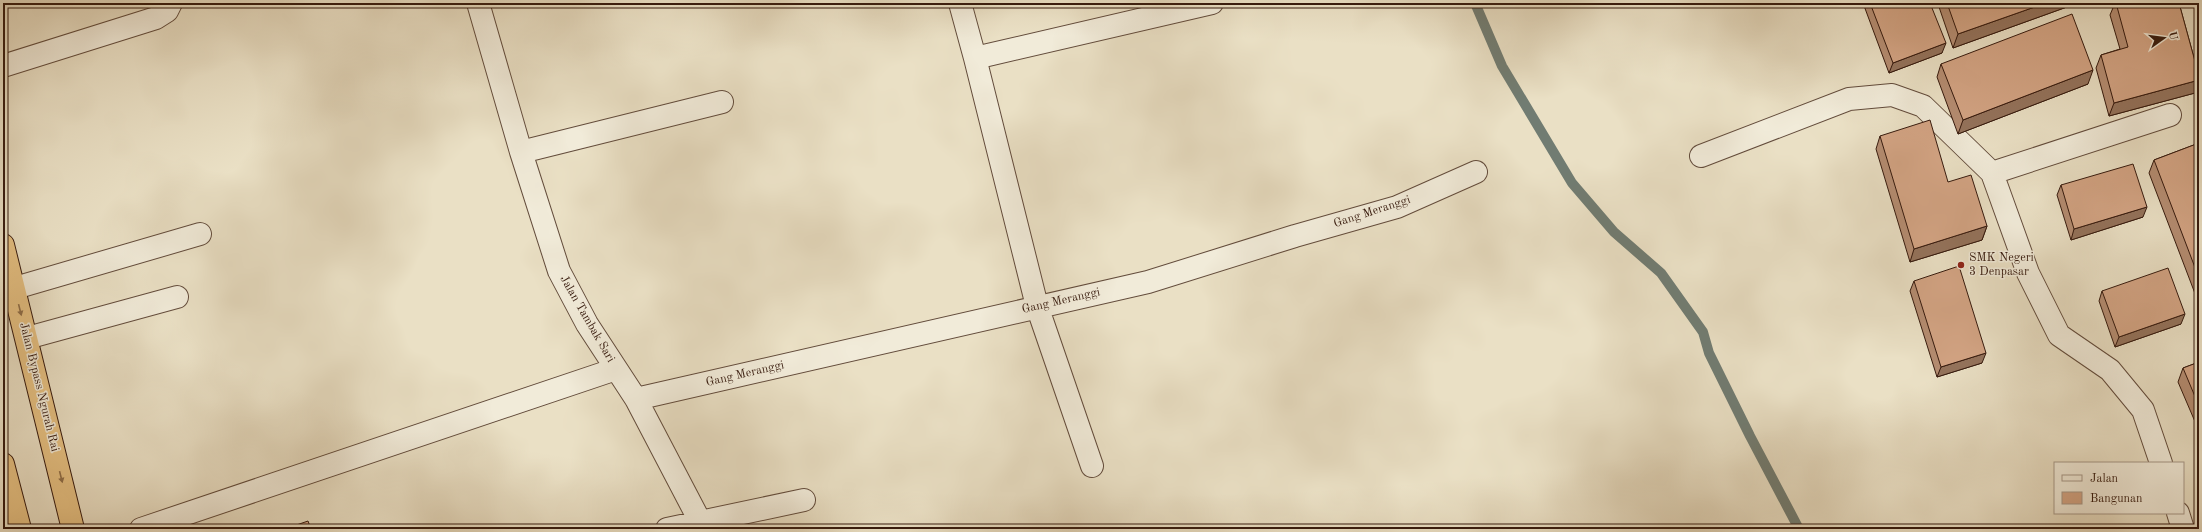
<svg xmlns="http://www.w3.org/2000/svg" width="2202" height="532" font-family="'Old Standard TT',serif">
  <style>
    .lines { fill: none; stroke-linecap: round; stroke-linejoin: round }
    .stream { stroke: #717c72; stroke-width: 10 }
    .minor-casing { stroke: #634c3c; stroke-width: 24 }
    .highway-casing { stroke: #361a0e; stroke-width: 24 }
    .minor { stroke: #f1ebd9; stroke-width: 22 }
    .highway { stroke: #e5c082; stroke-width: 22 }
    .wall { fill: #b58d72; stroke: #361a0e }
    .shaded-wall { fill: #94735c; stroke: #361a0e }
    .building { fill: #d3a484; stroke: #361a0e }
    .oneway { fill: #8e6d48 }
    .poi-dot { fill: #8f2418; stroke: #f1ebd9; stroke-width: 1.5 }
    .labels { text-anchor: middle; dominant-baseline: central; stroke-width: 3; stroke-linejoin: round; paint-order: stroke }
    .street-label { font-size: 12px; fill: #361a0e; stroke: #f1ebd9 }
    .poi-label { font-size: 12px; fill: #361a0e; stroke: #f1ebd9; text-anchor: start }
  </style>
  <rect width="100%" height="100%" fill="#eae0c5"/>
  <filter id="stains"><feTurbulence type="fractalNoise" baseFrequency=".005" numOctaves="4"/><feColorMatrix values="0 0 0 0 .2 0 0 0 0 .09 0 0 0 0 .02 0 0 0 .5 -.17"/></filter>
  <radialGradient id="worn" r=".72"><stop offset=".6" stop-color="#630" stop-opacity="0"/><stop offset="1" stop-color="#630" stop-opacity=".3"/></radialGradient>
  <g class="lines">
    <path class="stream" d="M 1475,3 L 1502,66 L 1572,183 L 1614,232 L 1661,273 L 1703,332 L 1709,353 L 1750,436 L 1799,529"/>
    <defs>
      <path id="minor" d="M 478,3 L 521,152 L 559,271 L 587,324 L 636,399 L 704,529
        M 960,3 L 975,58 L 1037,306 L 1092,466
        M 975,58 L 1212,3
        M 3,66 L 156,18 L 167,11 L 171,3
        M 521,152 L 722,102
        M 1701,156 L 1849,99 L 1892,95 L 1923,106 L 1992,173 L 2170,115
        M 1992,173 L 2028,273 L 2059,335 L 2110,370 L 2143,410 L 2161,463
        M 15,288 L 200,234
        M 27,338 L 177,297
        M 636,399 L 1148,282 L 1295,236 L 1397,207 L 1476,172
        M 2178,513 L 2183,529
        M 141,529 L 616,369
        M 667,529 L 804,500"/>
      <path id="highway" d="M 3,245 L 73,529
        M 3,464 L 20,529"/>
    </defs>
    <use href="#minor" class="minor-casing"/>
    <use href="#highway" class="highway-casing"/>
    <use href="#minor" class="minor"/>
    <use href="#highway" class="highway"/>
  </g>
  <path class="wall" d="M 1863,3 L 1930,3 L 1942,53 L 1889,73 Z
    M 1939,3 L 2078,3 L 1953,48 L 1938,4 Z
    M 2115,3 L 2179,3 L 2199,76 L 2199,82 L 2195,93 L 2109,116 L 2096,68 L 2101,55 L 2120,49 L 2110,15 Z
    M 1941,64 L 2088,84 L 1958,134 L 1937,77 Z
    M 1880,136 L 1948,182 L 1987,226 L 1982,240 L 1910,262 L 1876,149 Z
    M 2199,143 L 2199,304 L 2149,173 L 2154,160 Z
    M 2061,185 L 2143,217 L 2071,240 L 2057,195 Z
    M 1914,281 L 1982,363 L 1937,377 L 1910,291 Z
    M 2102,291 L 2181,324 L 2115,347 L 2099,301 Z
    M 2199,362 L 2199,431 L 2178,382 L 2183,368 Z"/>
  <path class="shaded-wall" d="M 2046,3 L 2078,3 L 1953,48 L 1958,34 Z
    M 1946,43 L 1942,53 L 1889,73 L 1893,63 Z
    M 2093,70 L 2088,84 L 1958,134 L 1963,120 Z
    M 2199,80 L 2199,82 L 2195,93 L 2109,116 L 2114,103 Z
    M 2147,207 L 2143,217 L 2071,240 L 2074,229 Z
    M 1987,226 L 1982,240 L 1910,262 L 1914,249 Z
    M 2185,314 L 2181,324 L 2115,347 L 2119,337 Z
    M 1986,353 L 1982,363 L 1937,377 L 1941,367 Z"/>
  <path class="building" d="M 1870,3 L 1930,3 L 1946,43 L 1893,63 Z
    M 1947,3 L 2046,3 L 1958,34 Z
    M 2116,3 L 2179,3 L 2199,76 L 2199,80 L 2114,103 L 2101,55 L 2128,47 Z
    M 2072,14 L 2093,70 L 1963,120 L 1941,64 Z
    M 1930,120 L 1948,182 L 1971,175 L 1987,226 L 1914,249 L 1880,136 Z
    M 2199,143 L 2199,278 L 2154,160 Z
    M 2133,164 L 2147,207 L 2074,229 L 2061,185 Z
    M 1959,266 L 1986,353 L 1941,367 L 1914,281 Z
    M 2168,268 L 2185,314 L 2119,337 L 2102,291 Z
    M 2199,362 L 2199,406 L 2183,368 Z
    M 308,521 L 311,529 L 285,529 Z"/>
  <defs><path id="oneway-solid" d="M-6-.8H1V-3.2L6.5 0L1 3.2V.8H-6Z"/></defs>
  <g class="oneway">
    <use href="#oneway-solid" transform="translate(20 310) rotate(76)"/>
    <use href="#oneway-solid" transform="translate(61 477) rotate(76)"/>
  </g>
  <circle class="poi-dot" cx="1961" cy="265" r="4"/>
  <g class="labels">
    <g class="street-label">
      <text transform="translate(1372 212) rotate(-18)">Gang Meranggi</text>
      <text transform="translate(1061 301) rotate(-13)">Gang Meranggi</text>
      <text transform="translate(587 319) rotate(60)">Jalan Tambak Sari</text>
      <text transform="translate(745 374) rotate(-13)">Gang Meranggi</text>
      <text transform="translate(39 387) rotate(76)">Jalan Bypass Ngurah Rai</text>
    </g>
    <g class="poi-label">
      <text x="1969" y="258">SMK Negeri<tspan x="1969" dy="14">3 Denpasar</tspan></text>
    </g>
  </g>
  <rect width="2202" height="532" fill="none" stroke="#eae0c5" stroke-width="16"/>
  <rect x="4" y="4" width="2194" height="524" fill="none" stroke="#361a0e" stroke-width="2"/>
  <rect x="8" y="8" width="2186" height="516" fill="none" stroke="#361a0e"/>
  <rect x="2054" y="462" width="130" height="52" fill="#f1ebd9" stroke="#a69788"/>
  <rect x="2062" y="475" width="20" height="6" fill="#f1ebd9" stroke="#a69788"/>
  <text x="2090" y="482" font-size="12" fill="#361a0e">Jalan</text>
  <rect x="2062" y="492" width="20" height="12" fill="#d3a484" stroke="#a69788"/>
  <text x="2090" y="502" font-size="12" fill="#361a0e">Bangunan</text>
  <g transform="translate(2164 38) rotate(76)" stroke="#f1ebd9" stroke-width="3" paint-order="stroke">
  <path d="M0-3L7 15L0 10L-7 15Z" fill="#361a0e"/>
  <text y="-6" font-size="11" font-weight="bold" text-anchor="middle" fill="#361a0e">U</text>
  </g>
  <rect width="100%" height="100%" filter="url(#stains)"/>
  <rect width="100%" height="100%" fill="url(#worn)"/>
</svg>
